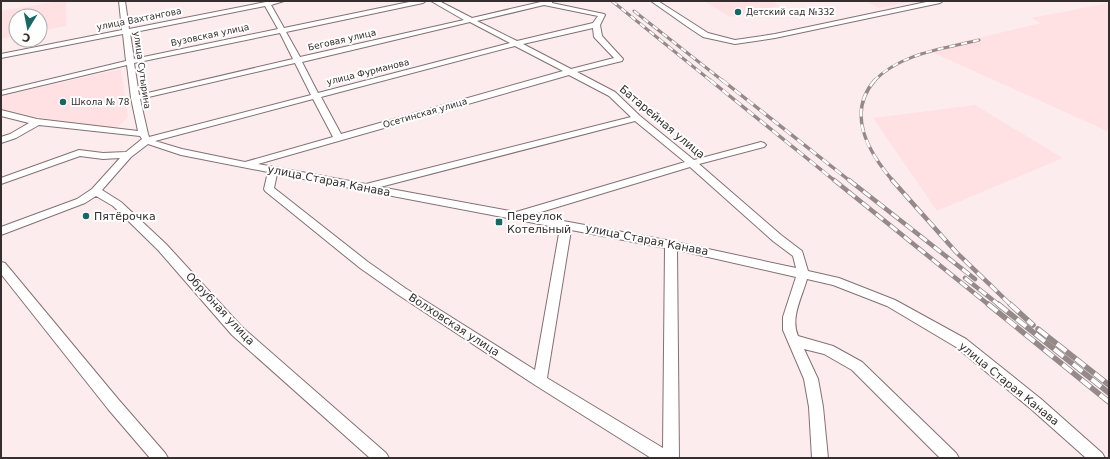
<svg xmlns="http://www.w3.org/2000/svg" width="1110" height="459" font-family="'DejaVu Sans',sans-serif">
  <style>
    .built { fill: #ffe1e4 }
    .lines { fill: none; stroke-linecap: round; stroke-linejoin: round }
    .minor-casing { stroke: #837173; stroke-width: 2 }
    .minor { fill: #fff; fill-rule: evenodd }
    .rail-far3-casing { stroke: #95898a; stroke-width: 3 }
    .rail-far2-casing { stroke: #95898a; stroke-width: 3.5 }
    .rail-far1-casing { stroke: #95898a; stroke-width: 4.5 }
    .rail-casing { stroke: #95898a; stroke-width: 5.5 }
    .rail-far3 { stroke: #fefefe; stroke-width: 2; stroke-dasharray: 6; stroke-linecap: butt }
    .rail-far2 { stroke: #fefefe; stroke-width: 2.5; stroke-dasharray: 8; stroke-linecap: butt }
    .rail-far1 { stroke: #fefefe; stroke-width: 3; stroke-dasharray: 9; stroke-linecap: butt }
    .rail { stroke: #fefefe; stroke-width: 4; stroke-dasharray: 12; stroke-linecap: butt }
    .poi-dot { fill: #196662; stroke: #fefefe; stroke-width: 1.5 }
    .labels { text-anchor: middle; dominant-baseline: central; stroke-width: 4; stroke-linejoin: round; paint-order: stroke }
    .far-poi-label { font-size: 9px; fill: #352d2e; stroke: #fefefe; text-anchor: start }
    .far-street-label { font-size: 9px; fill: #352d2e; stroke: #fefefe }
    .street-label { font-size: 11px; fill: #352d2e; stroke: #fefefe }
    .poi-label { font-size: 11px; fill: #352d2e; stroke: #fefefe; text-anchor: start }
  </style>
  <rect width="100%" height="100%" fill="#fdecee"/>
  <path class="built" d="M 59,1 L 66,1 L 66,26 L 40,31 L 40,16 L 16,16 L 16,36 L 1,39 L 1,11 Z
    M 704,1 L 772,1 L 780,6 L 730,17 Z
    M 865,1 L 914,1 L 879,8 Z
    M 1109,3 L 1109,130 L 1107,131 L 927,50 L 1041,23 L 1031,18 Z
    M 121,69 L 128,117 L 116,129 L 52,120 L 1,109 L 1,96 Z
    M 975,105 L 1063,158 L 937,211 L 873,118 Z"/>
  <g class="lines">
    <defs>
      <path id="minor" d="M 119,1 L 125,1 L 129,29 L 271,1 L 284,1 L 271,5 L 284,28 L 414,1 L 426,1 L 423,3 L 286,32 L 300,57 L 464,20 L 431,1 L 439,1 L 472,18 L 545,1 L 552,1 L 552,3 L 604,14 L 605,15 L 600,25 L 602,36 L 623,59 L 622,61 L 577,72 L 615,92 L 640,116 L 694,160 L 761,142 L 764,143 L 766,145 L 764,147 L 699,164 L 781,235 L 802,251 L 808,271 L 839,278 L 895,300 L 966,339 L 1041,399 L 1102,453 L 1105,458 L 1086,458 L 1031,409 L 956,347 L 887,306 L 833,285 L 807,279 C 802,297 790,318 798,336 L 833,346 L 862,362 L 956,453 L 959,458 L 940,458 L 852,370 L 824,354 L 804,349 L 818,379 L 823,407 L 828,458 L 812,458 L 809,407 L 804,379 L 783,330 L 783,317 L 796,277 L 677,250 L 679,458 L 651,458 L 535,385 L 397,294 L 360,268 L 265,191 L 264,189 L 268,172 L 181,155 L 148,144 L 131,157 L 102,190 L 121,202 L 166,244 L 242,327 L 386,453 L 389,458 L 370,458 L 232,335 L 158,250 L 113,206 L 96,196 L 85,203 L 1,235 L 1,227 L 77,199 L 92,189 L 120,158 L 103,159 L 80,156 L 1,184 L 1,178 L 79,150 L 103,153 L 126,152 L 142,139 L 140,136 L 39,125 L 16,138 L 1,143 L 1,137 L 10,134 L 29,123 L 1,116 L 1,110 L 37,119 L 138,131 L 131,98 L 127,65 L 1,95 L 1,91 L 126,61 L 123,34 L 1,58 L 1,54 L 122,30 ZM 544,5 L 598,16 L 593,23 L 517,41 L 477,21 ZM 265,6 L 278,29 L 134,59 L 130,33 ZM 470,22 L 510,43 L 318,93 L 302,62 ZM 593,28 L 594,37 L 614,58 L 571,69 L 523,44 ZM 280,33 L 293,59 L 139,95 L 134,63 ZM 515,46 L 563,71 L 341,134 L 321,97 ZM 295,63 L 311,95 L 149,137 L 148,134 L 140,99 ZM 569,75 L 609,96 L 631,117 L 366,184 L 258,164 ZM 313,99 L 333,137 L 245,162 L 182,149 L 155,141 ZM 635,121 L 685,162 L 516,212 L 380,187 ZM 690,167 L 773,241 L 793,256 L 796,268 L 671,241 L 531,215 ZM 277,174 L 560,228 L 535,370 L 405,288 L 368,262 L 274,188 ZM 571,230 L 665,248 L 663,448 L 547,378 Z
        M 651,1 L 658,1 L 708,33 L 735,40 L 775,34 L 931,1 L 943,1 L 940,3 L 775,38 L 735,44 L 703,37 L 688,27 Z
        M 1,262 L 5,263 L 118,399 L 165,453 L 168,458 L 150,458 L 108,409 L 1,274 Z"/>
    </defs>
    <use href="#minor" class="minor-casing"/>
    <use href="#minor" class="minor"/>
    <defs>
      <path id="rail-far3" d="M 612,1 L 711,81
        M 634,11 L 723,81
        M 874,81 C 901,53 943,49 979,40"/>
      <path id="rail-far2" d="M 710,80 L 835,181
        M 722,80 L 850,181
        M 875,80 C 845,114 869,153 893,181"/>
      <path id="rail-far1" d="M 834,180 L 989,305
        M 849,180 L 975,279
        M 892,180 L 956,252 L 1011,305
        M 965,278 L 999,305"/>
      <path id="rail" d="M 988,304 L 1109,402
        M 998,304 L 1109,393
        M 1010,304 L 1033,325
        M 1038,329 L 1109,385"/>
    </defs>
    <use href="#rail-far3" class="rail-far3-casing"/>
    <use href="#rail-far2" class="rail-far2-casing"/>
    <use href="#rail-far1" class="rail-far1-casing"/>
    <use href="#rail" class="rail-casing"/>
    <use href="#rail-far3" class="rail-far3"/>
    <use href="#rail-far2" class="rail-far2"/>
    <use href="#rail-far1" class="rail-far1"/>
    <use href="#rail" class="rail"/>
  </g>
  <g class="poi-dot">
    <circle cx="738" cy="12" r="4"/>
    <circle cx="63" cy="102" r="4"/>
    <circle cx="86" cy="216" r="4"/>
    <rect x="495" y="218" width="8" height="8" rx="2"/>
  </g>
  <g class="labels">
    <g class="far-poi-label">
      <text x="746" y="12">Детский сад №332</text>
      <text x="71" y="102">Школа № 78</text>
    </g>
    <g class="far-street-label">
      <text transform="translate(139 19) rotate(-11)">улица Вахтангова</text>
      <text transform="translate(210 35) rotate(-12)">Вузовская улица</text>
      <text transform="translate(342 40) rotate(-13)">Беговая улица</text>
      <text transform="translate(142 70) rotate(82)">улица Сутырина</text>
      <text transform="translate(368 72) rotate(-14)">улица Фурманова</text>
      <text transform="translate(425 113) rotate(-16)">Осетинская улица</text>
    </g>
    <g class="street-label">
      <text transform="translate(662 122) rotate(40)">Батарейная улица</text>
      <text transform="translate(329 181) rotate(11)">улица Старая Канава</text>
      <text transform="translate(647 240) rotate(11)">улица Старая Канава</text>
      <text transform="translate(220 309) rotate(47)">Обрубная улица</text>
      <text transform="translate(454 325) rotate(33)">Волховская улица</text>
      <text transform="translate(1009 384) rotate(39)">улица Старая Канава</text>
    </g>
    <g class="poi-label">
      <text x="94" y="216">Пятёрочка</text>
      <text x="507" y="216">Переулок<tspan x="507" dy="13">Котельный</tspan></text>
    </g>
  </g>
  <rect width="1110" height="459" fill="none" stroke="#352d2e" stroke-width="4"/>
  <g transform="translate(28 28) rotate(190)"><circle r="19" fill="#fefefe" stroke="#aeaaab"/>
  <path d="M0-3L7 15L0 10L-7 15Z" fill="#196662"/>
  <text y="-6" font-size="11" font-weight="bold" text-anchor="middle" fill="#352d2e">С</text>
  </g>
</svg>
